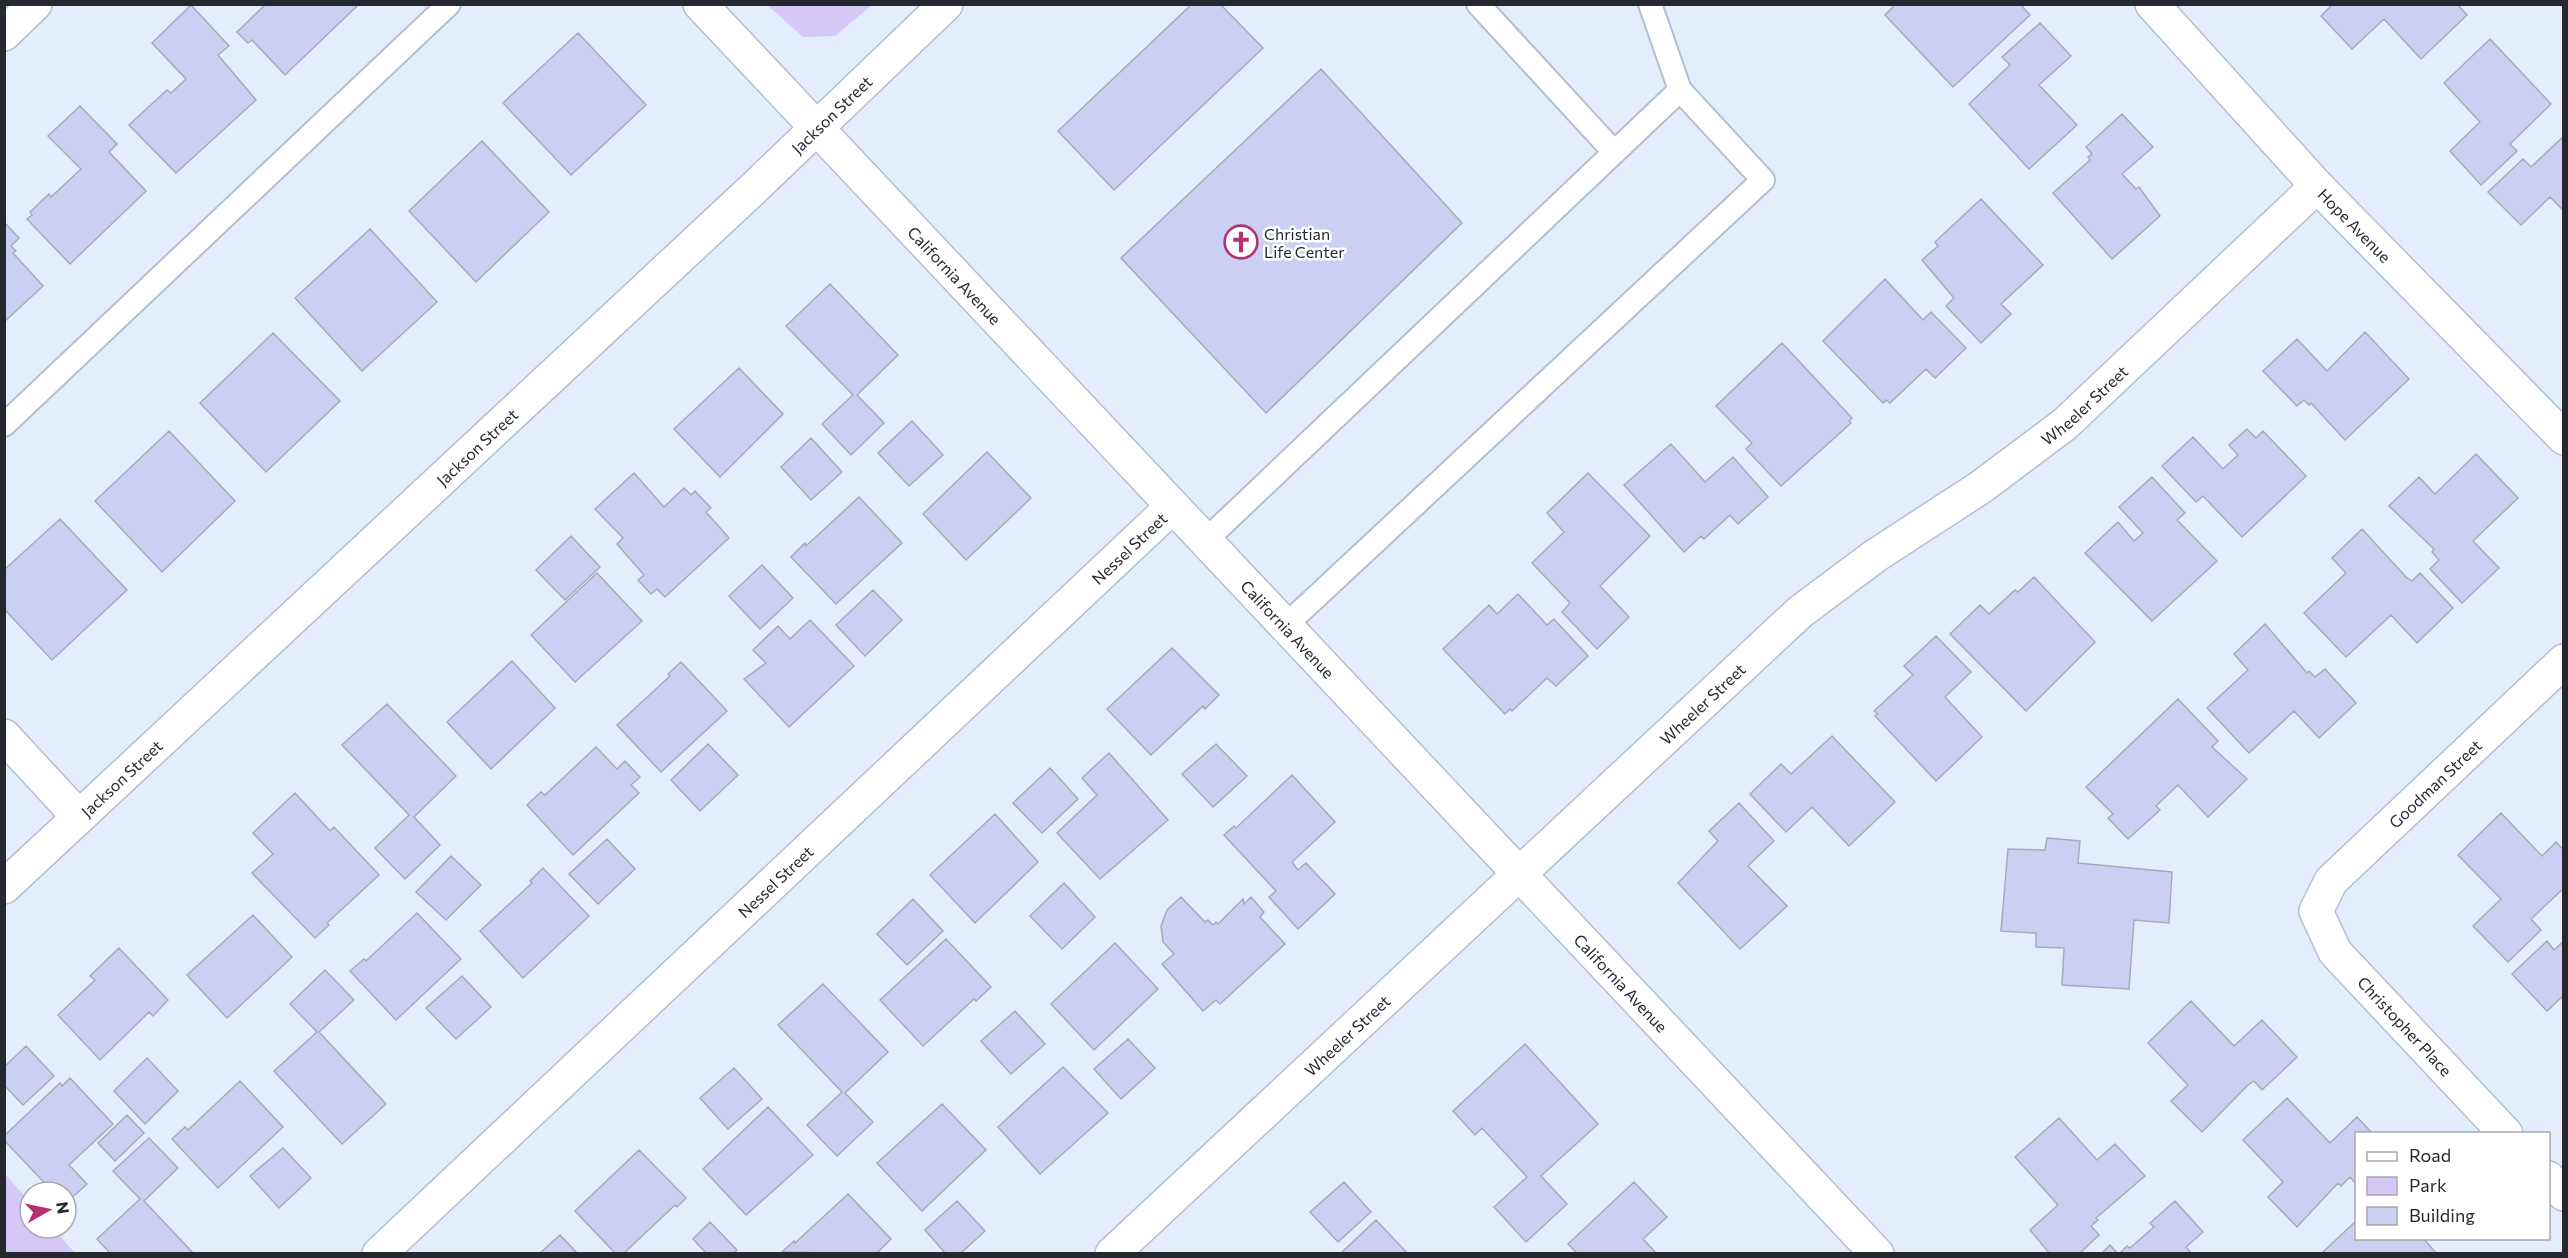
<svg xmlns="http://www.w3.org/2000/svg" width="2568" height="1258" font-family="Commissioner,sans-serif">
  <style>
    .green { fill: #d6c8f6 }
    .building { fill: #cbd0f2; stroke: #a8aabb; stroke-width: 1.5 }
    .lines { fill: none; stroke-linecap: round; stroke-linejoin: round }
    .service-casing { stroke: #b5bece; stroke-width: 26 }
    .minor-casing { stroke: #b5bece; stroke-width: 36 }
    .secondary-casing { stroke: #b5bece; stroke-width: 36 }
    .service { stroke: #fff; stroke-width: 22 }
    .minor { stroke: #fff; stroke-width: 33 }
    .secondary { stroke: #fff; stroke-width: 33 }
    .labels { text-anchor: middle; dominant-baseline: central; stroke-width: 5; stroke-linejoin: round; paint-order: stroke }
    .street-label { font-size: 16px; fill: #25292f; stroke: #fff }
    .poi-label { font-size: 16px; fill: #25292f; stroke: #fff; text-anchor: start }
  </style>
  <rect width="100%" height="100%" fill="#e3edfd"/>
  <path class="green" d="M 767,5 L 872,5 L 835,36 L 803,37 Z
    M 4,1173 L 30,1202 L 30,1228 L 53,1228 L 75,1253 L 5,1253 Z"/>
  <path class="building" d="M 266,4 L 356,4 L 357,6 L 285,75 L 252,40 L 248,43 L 237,32 Z
    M 1192,4 L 1220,4 L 1263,48 L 1114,190 L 1058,131 Z
    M 1896,4 L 2020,4 L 2030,15 L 1953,87 L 1885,15 Z
    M 2333,4 L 2457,4 L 2467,15 L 2421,59 L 2384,19 L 2352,49 L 2321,16 Z
    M 191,5 L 229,46 L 218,55 L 256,100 L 176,173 L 129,125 L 167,90 L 171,93 L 186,79 L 152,43 Z
    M 2040,23 L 2071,56 L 2039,85 L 2077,125 L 2029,169 L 1969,104 L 2010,65 L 2002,57 Z
    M 578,33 L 646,105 L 571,175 L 503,103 Z
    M 2490,39 L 2551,104 L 2510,144 L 2517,151 L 2481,185 L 2450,151 L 2480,122 L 2444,83 Z
    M 1321,69 L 1462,223 L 1266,413 L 1121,258 Z
    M 80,106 L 117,144 L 109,152 L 146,191 L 70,264 L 27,219 L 32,215 L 30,212 L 49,194 L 51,197 L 81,169 L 48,136 Z
    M 2122,114 L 2153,147 L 2122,174 L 2136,189 L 2139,187 L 2160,216 L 2112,259 L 2053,193 L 2090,160 L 2088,157 L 2092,154 L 2086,147 Z
    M 2564,136 L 2564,211 L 2550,197 L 2521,225 L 2488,192 L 2523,159 L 2531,167 Z
    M 482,141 L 549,212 L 476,282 L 409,211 Z
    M 1981,199 L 2043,265 L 2001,304 L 2011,314 L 1981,343 L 1946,306 L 1954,298 L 1922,260 L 1938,246 L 1935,242 Z
    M 4,222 L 19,238 L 11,246 L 16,251 L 13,253 L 43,286 L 4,322 Z
    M 370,229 L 437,302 L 362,371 L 295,298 Z
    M 1885,279 L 1923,320 L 1931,312 L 1966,348 L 1935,378 L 1926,369 L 1890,403 L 1886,400 L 1883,403 L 1823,341 Z
    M 830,284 L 898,355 L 857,395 L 884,423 L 851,455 L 822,424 L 853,395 L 786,326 Z
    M 2365,332 L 2409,379 L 2345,440 L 2311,403 L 2309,405 L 2304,400 L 2297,406 L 2263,371 L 2297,339 L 2327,371 Z
    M 273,333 L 340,401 L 266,472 L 200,403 Z
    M 1782,343 L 1852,418 L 1849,421 L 1851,423 L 1781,486 L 1746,449 L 1752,443 L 1716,406 Z
    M 739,368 L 783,414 L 720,477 L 674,429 Z
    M 912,421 L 943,455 L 909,486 L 878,453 Z
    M 2247,429 L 2256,438 L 2263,431 L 2306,476 L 2242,537 L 2203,496 L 2196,502 L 2162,466 L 2193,437 L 2223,469 L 2238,455 L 2229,445 Z
    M 169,431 L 235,501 L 162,572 L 95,501 Z
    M 811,438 L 842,472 L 811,500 L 781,467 Z
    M 1671,444 L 1705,482 L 1733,457 L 1768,497 L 1738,524 L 1730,515 L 1704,539 L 1701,536 L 1684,552 L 1624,485 Z
    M 987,452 L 1031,498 L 966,560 L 923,514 Z
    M 2476,454 L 2518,498 L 2473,541 L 2499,568 L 2462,603 L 2430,569 L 2439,560 L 2432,552 L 2434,549 L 2389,506 L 2419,477 L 2435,494 Z
    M 634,473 L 664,507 L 684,488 L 691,495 L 695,491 L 711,508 L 706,512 L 729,538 L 665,597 L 657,589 L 651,594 L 638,580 L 644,575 L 617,544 L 623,538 L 595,509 Z
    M 1588,473 L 1650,536 L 1600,586 L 1629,617 L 1597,649 L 1562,612 L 1570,603 L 1532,563 L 1564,532 L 1547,513 Z
    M 2152,477 L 2185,513 L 2177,520 L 2217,561 L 2152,621 L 2085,553 L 2118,522 L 2134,541 L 2143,533 L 2119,507 Z
    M 859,497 L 902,543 L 836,604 L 791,557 L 805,543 L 806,546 Z
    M 60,519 L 127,590 L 52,660 L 4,609 L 4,570 Z
    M 2362,529 L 2406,577 L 2412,581 L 2420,573 L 2453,608 L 2417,643 L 2391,615 L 2346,657 L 2304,613 L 2346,573 L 2332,558 Z
    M 571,536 L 600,567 L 565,600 L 536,570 Z
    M 762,565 L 793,598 L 760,629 L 729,596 Z
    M 597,573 L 642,621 L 575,682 L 531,635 Z
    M 2034,577 L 2095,642 L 2026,711 L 1950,634 L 1980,605 L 1989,614 L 2015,590 L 2018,592 Z
    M 873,590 L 902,620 L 865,656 L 836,625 Z
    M 1518,594 L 1547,625 L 1554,619 L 1588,656 L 1556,686 L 1547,678 L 1512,711 L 1510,709 L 1505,714 L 1443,649 L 1489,605 L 1497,614 Z
    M 810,620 L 854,666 L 789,727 L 744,679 L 766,663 L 753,650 L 778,626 L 790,639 Z
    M 2265,624 L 2307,673 L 2309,671 L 2315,677 L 2325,669 L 2356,703 L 2319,738 L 2294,711 L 2249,753 L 2207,708 L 2248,670 L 2234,654 Z
    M 1936,636 L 1971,672 L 1945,697 L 1982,737 L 1936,781 L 1875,716 L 1878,714 L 1874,711 L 1913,675 L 1904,666 Z
    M 1172,648 L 1219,695 L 1205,709 L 1203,706 L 1151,755 L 1107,709 Z
    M 512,661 L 555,708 L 491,769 L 447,722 Z
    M 681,662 L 727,711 L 661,772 L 617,725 L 670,676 L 668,674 Z
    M 2178,699 L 2218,741 L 2212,747 L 2247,779 L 2208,817 L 2178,785 L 2156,806 L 2160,810 L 2128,839 L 2108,818 L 2113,814 L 2086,787 Z
    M 387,704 L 456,776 L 414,817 L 440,845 L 405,879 L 375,848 L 409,815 L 342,745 Z
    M 1832,736 L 1895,802 L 1849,846 L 1812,807 L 1786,832 L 1750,794 L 1781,764 L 1791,774 Z
    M 708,744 L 738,775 L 700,811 L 671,780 Z
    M 1216,744 L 1247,776 L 1213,807 L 1182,774 Z
    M 596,747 L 617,769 L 625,761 L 640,777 L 631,785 L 639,793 L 573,855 L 527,805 L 541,792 L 545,795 Z
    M 1109,753 L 1168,820 L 1100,879 L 1057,833 L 1097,795 L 1082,778 Z
    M 1050,768 L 1078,799 L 1042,833 L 1013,803 Z
    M 1292,775 L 1335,822 L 1292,862 L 1298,870 L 1306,863 L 1335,894 L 1298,929 L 1269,897 L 1276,891 L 1224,835 L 1234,826 L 1236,828 Z
    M 295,793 L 330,831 L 334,827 L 379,875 L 327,923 L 329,925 L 315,938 L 252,873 L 273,854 L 253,833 Z
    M 1739,803 L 1774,841 L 1748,866 L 1787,906 L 1740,949 L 1678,883 L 1718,841 L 1709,831 Z
    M 2501,813 L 2542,856 L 2556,842 L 2564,850 L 2564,888 L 2531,919 L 2541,930 L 2508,962 L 2473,926 L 2501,899 L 2458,855 Z
    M 995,814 L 1038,862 L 975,923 L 930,875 Z
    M 2047,838 L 2080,841 L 2078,863 L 2172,872 L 2169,923 L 2134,920 L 2129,989 L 2062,985 L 2064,948 L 2036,947 L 2036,933 L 2001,931 L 2008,849 L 2045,850 Z
    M 607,839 L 635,869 L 598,904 L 569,874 Z
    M 451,856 L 481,885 L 446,920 L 416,892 Z
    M 543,868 L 589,916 L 523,978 L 480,931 L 532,883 L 530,881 Z
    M 1064,883 L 1095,917 L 1062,949 L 1030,916 Z
    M 1181,897 L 1205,922 L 1208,920 L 1213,925 L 1216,922 L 1218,924 L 1243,899 L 1244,904 L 1251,897 L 1264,912 L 1260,917 L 1285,944 L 1220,1004 L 1216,1000 L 1203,1011 L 1162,964 L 1174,954 L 1163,942 L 1161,926 L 1167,910 Z
    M 913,899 L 943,931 L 907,965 L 877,934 Z
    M 417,913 L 461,959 L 396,1020 L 350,971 L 364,959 L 366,961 Z
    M 253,915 L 292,957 L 227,1018 L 187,975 Z
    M 946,939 L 991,987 L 976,1001 L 974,999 L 923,1046 L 880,1000 Z
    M 2547,941 L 2554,950 L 2564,941 L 2564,995 L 2547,1011 L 2512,974 Z
    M 1115,943 L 1158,989 L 1094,1050 L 1051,1004 Z
    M 119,948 L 168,1000 L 153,1016 L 149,1012 L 100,1060 L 58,1015 L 95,980 L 90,976 Z
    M 325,970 L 354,1000 L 319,1032 L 386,1104 L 342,1144 L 274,1071 L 317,1032 L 290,1004 Z
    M 462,976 L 491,1007 L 456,1039 L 426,1008 Z
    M 823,984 L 888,1052 L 845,1093 L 873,1122 L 837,1156 L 807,1125 L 842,1092 L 778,1025 Z
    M 2191,1001 L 2234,1046 L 2262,1020 L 2297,1057 L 2262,1090 L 2254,1081 L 2247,1086 L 2202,1132 L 2171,1101 L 2188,1085 L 2148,1043 Z
    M 1015,1011 L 1045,1044 L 1011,1074 L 981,1041 Z
    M 1128,1039 L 1155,1068 L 1121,1099 L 1094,1069 Z
    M 1525,1044 L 1598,1124 L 1541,1176 L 1567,1204 L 1526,1242 L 1494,1207 L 1527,1177 L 1482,1128 L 1475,1135 L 1453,1111 Z
    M 26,1046 L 54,1076 L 23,1105 L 4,1085 L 4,1067 Z
    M 147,1058 L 178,1091 L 145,1124 L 114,1091 Z
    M 1063,1067 L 1108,1113 L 1040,1174 L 998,1127 Z
    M 734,1068 L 762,1099 L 728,1129 L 700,1098 Z
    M 70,1078 L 113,1124 L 69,1165 L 87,1184 L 66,1203 L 66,1192 L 53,1192 L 4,1140 L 4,1136 L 60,1083 L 62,1086 Z
    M 240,1081 L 283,1127 L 218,1188 L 172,1139 L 185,1127 L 188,1130 Z
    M 2287,1098 L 2330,1143 L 2357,1117 L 2373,1134 L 2356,1134 L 2356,1184 L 2350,1177 L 2341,1186 L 2338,1183 L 2297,1227 L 2268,1197 L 2283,1182 L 2243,1140 Z
    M 942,1104 L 986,1150 L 922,1211 L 877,1163 Z
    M 768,1107 L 813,1155 L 746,1215 L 703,1169 Z
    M 127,1115 L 144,1133 L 115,1161 L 98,1143 Z
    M 2059,1118 L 2097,1160 L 2115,1144 L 2145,1176 L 2096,1218 L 2098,1220 L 2091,1226 L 2099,1235 L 2079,1254 L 2050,1254 L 2030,1230 L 2058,1205 L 2015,1157 Z
    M 149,1138 L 178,1168 L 144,1201 L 194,1254 L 111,1254 L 97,1239 L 140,1199 L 113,1171 Z
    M 283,1148 L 311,1178 L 279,1208 L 250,1176 Z
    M 639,1150 L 686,1198 L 677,1207 L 675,1205 L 623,1254 L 616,1254 L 575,1211 Z
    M 1344,1182 L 1371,1212 L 1338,1242 L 1310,1212 Z
    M 1634,1182 L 1667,1217 L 1643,1239 L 1657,1254 L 1578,1254 L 1568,1244 Z
    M 848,1194 L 891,1239 L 876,1254 L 782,1252 L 794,1241 L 795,1243 Z
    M 957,1201 L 985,1231 L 960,1254 L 946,1254 L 925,1230 Z
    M 2175,1201 L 2203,1232 L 2186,1247 L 2192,1254 L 2119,1254 L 2127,1246 L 2130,1248 L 2154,1227 L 2150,1223 Z
    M 1376,1220 L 1408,1254 L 1340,1254 Z
    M 2356,1221 L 2356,1238 L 2423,1238 L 2437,1254 L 2325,1254 L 2323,1252 Z
    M 710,1222 L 737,1250 L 733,1254 L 707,1254 L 693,1239 Z
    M 560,1235 L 578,1254 L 539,1254 Z
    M 2110,1245 L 2118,1254 L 2101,1254 Z"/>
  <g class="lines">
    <defs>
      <path id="service" d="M 1478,4 L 1614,152
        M 1650,4 L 1680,90
        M 4,425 L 449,4
        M 1205,541 L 1680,90 L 1763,180 L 1285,626"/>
      <g id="minor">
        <path id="s1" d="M 2152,4 L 2317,186 L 2564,438"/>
        <path d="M 4,34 L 35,4"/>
        <path d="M 4,736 L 78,816"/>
        <path id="s2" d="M 2506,1134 L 2335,952 L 2316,911 L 2331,881 L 2564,661"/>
        <path d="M 2548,1178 L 2564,1194"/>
        <path id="s3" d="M 379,1254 L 1172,507"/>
        <path id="s4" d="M 1112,1254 L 1800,612 L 1875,556 L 1981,487 L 2065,424 L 2317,186"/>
      </g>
      <g id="secondary">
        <path id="s5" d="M 700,4 L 1877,1254"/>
        <path id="s6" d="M 4,887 L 753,189 L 946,4"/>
      </g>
    </defs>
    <use href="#service" class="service-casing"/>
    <use href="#minor" class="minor-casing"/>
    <use href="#secondary" class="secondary-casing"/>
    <use href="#service" class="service"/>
    <use href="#minor" class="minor"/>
    <use href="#secondary" class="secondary"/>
  </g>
  <defs>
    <symbol id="church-ring" viewBox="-11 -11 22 22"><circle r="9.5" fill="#fff" stroke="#b52f73" stroke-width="1.5"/><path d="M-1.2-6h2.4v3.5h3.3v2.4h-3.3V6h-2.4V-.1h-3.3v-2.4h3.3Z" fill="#b52f73"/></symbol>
  </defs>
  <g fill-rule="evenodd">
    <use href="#church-ring" x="1222" y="223" width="38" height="38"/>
  </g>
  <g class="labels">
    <g class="street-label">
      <text stroke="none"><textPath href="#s6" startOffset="1132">Jackson Street</textPath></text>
      <text stroke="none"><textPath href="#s1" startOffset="300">Hope Avenue</textPath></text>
      <text stroke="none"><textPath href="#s5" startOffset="372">California Avenue</textPath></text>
      <text stroke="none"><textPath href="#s4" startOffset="1293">Wheeler Street</textPath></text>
      <text stroke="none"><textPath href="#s6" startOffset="646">Jackson Street</textPath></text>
      <text stroke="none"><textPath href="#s3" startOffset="1030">Nessel Street</textPath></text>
      <text stroke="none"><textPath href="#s5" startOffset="858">California Avenue</textPath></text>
      <text stroke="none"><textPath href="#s4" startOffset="807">Wheeler Street</textPath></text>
      <text stroke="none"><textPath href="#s6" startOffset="160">Jackson Street</textPath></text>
      <text stroke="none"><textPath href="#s2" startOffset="471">Goodman Street</textPath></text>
      <text stroke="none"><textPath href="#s3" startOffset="544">Nessel Street</textPath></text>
      <text stroke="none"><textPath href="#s5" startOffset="1344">California Avenue</textPath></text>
      <text transform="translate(2405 1026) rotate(47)">Christopher Place</text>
      <text stroke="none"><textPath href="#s4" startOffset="321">Wheeler Street</textPath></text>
    </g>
    <g class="poi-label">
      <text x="1264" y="233">Christian<tspan x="1264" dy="18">Life Center</tspan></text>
    </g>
  </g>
  <rect width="2568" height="1258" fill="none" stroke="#25292f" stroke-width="12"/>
  <rect x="2355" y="1132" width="195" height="108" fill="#ffffff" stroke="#a8a9ac" stroke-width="1.5"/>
  <rect x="2367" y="1152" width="30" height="9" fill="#ffffff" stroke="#a8a9ac" stroke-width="1.5"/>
  <text x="2409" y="1162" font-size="18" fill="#25292f">Road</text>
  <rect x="2367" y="1177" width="30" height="18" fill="#d6c8f6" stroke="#a8a9ac" stroke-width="1.5"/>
  <text x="2409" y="1192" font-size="18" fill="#25292f">Park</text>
  <rect x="2367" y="1207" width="30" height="18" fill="#cbd0f2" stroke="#a8a9ac" stroke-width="1.5"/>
  <text x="2409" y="1222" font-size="18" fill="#25292f">Building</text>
  <g transform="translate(48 1210) rotate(81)"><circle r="28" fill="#ffffff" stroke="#a8a9ac" stroke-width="1.5"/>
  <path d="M0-4.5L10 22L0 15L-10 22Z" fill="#b52f73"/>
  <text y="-9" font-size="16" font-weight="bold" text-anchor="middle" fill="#25292f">N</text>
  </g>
</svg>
